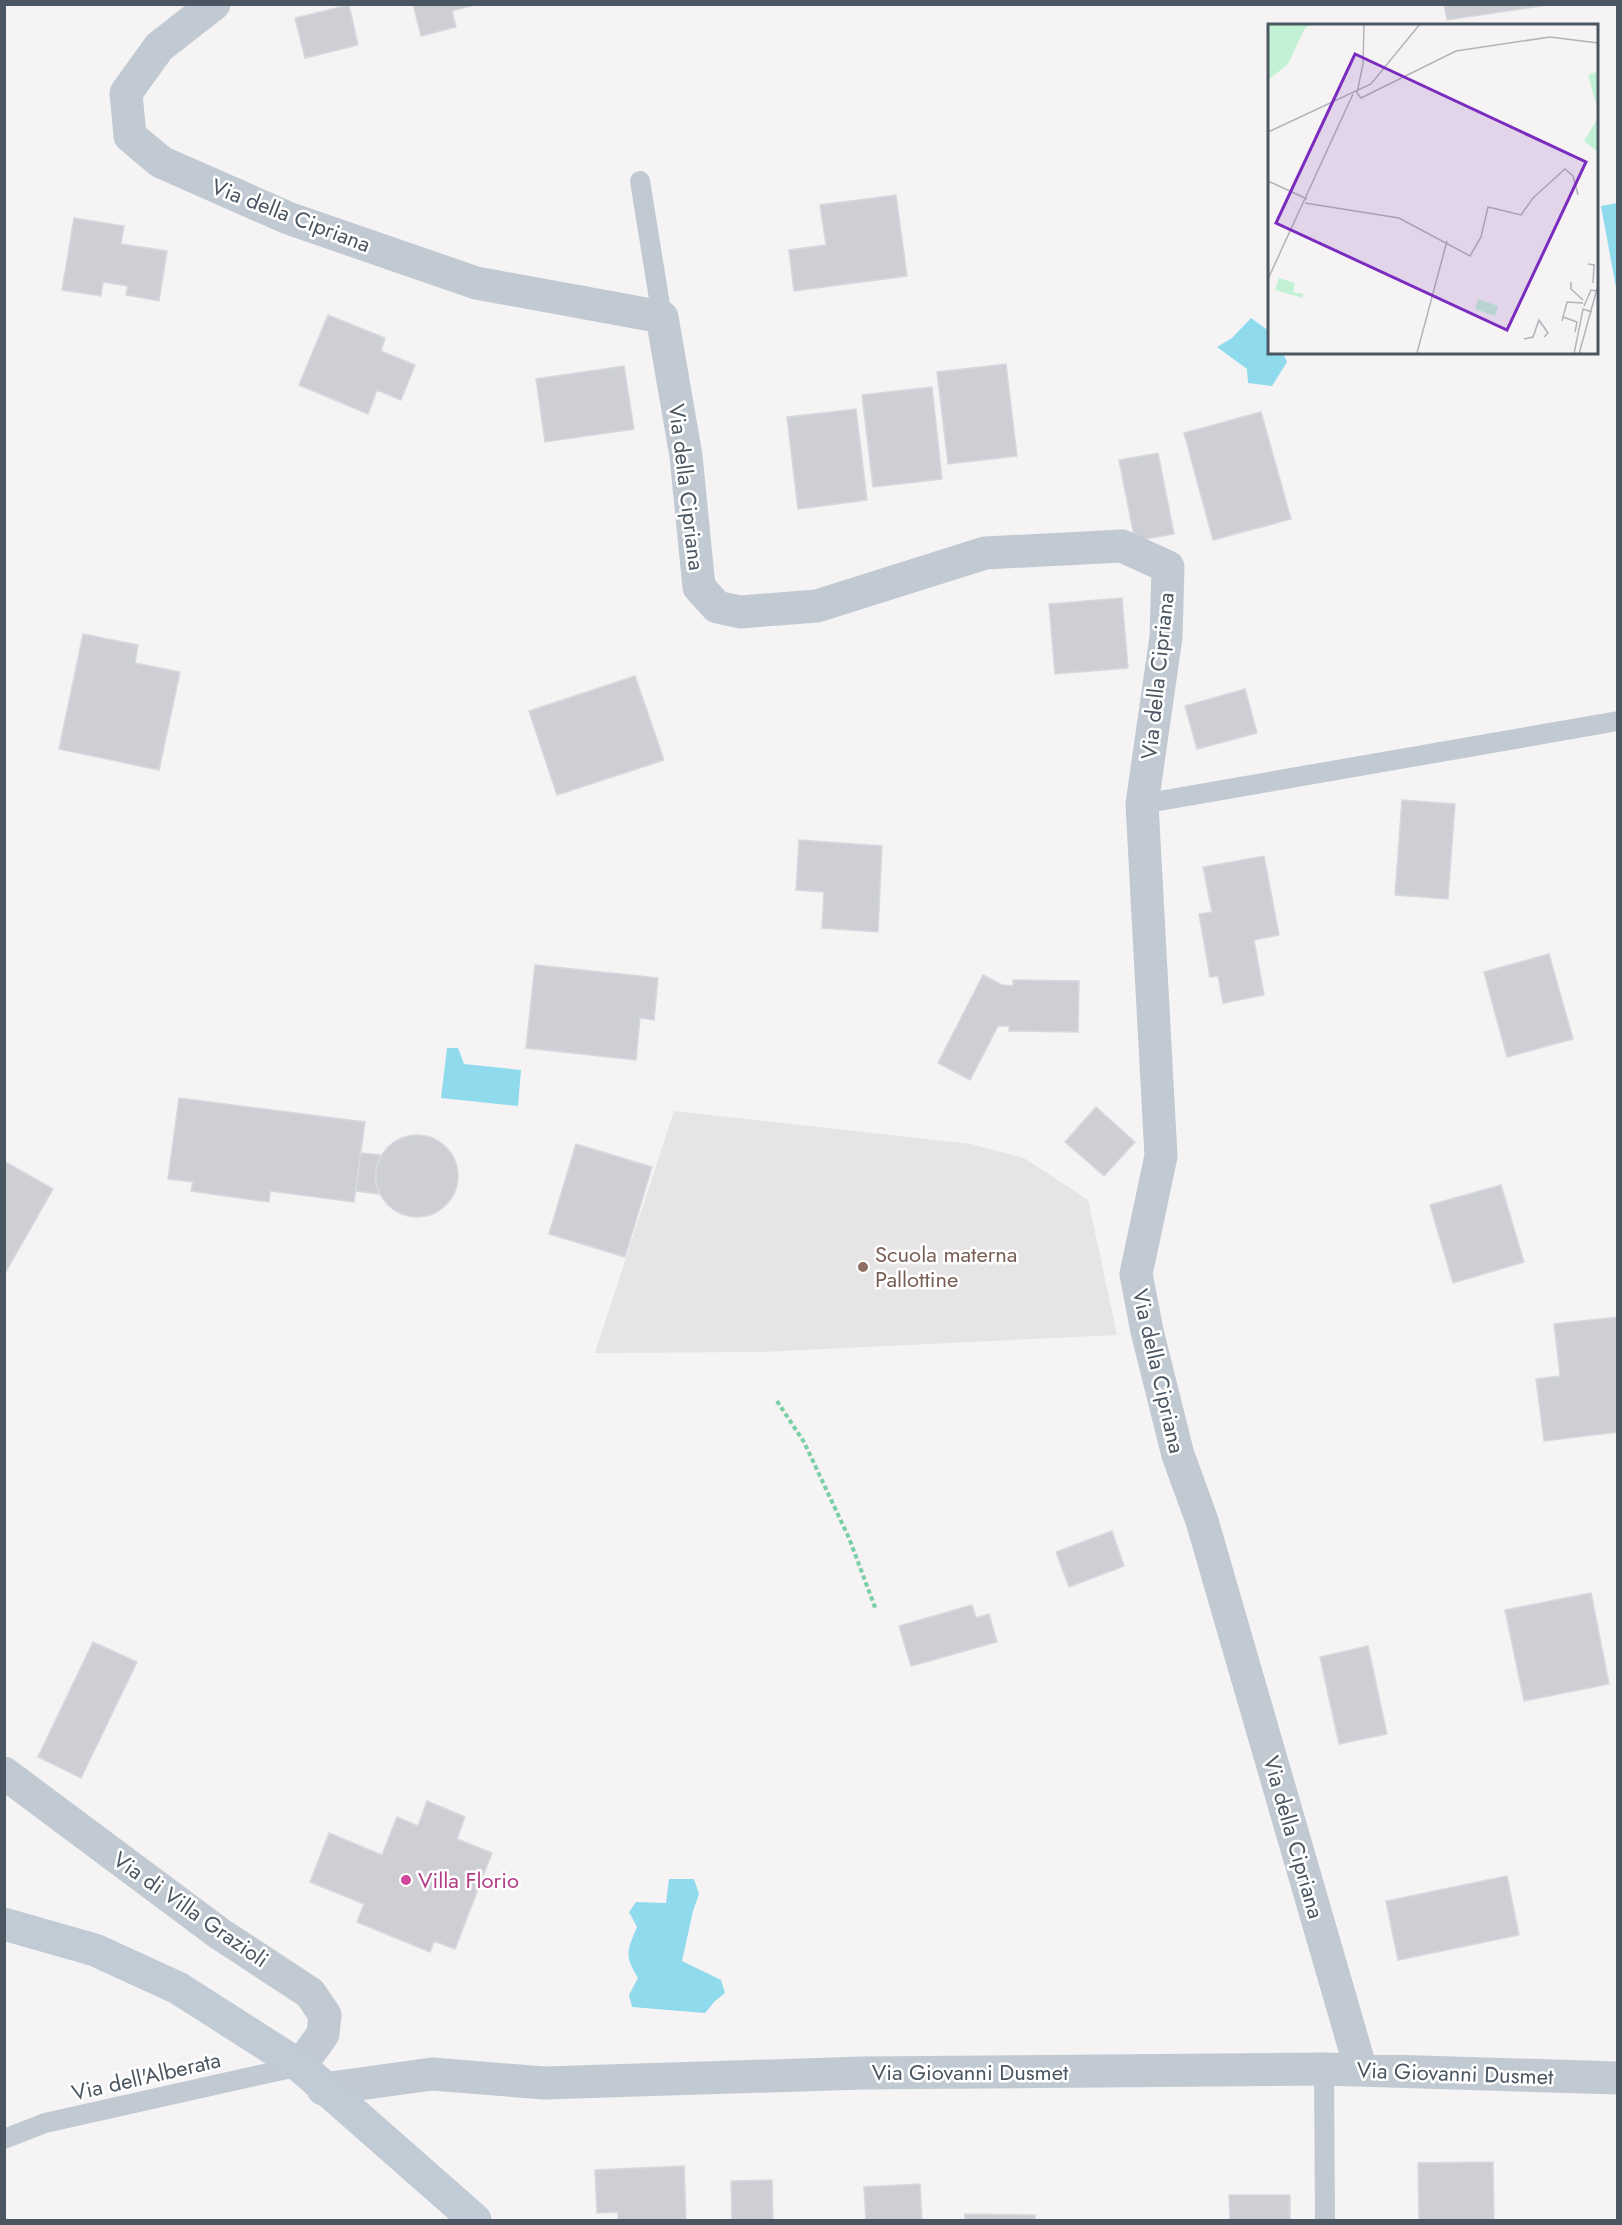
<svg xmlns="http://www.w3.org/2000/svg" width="1622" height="2225" font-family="Jost,sans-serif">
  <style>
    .education { fill: #e6e4e5 }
    .water { fill: #90daee }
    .building { fill: #cdcfd5; stroke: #d7d9de; stroke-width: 1.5 }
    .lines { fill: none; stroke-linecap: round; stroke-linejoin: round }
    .path { stroke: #7ad0a6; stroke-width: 4; stroke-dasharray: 4.5 3; stroke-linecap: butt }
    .lane { stroke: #c1cad2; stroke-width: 20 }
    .street { stroke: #c1cad2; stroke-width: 33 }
    .secondary { stroke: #c1cbd6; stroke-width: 33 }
    .education-dot { fill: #8d6e63; stroke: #fff; stroke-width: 2 }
    .hotel-dot { fill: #d1479c; stroke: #fff; stroke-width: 2 }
    .labels { text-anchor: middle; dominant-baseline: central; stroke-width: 5; stroke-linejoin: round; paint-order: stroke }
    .street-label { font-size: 22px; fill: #4a5661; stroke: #fff }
    .education-label { font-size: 22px; fill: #785e54; stroke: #fff; text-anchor: start }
    .hotel-label { font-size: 22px; fill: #b23c85; stroke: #fff; text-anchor: start }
    .inset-road { fill: none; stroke: #b1b4b9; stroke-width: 1.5 }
    .view { fill: #7b2cbf; fill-opacity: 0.15; stroke: #7b2cbf; stroke-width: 3 }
    .inset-edge { fill: none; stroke: #4a5661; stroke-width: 3 }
  </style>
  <rect width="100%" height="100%" fill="#f5f3f3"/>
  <path class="education" d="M 674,1111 L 971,1144 L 1024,1158 L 1088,1200 L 1117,1335 L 762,1352 L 595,1353 Z"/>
  <path class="water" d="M 1617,203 L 1618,203 L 1617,293 L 1601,206 Z
    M 1251,318 L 1269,331 L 1270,352 L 1283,353 L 1287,362 L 1272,386 L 1248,383 L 1247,369 L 1217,347 L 1232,338 Z
    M 447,1048 L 458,1048 L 464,1064 L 521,1070 L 518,1106 L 441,1098 Z
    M 669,1879 L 694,1879 L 699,1894 L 693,1911 L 682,1961 L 721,1980 L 725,1993 L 715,2001 L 705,2013 L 632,2007 L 629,1995 L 638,1978 C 624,1955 627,1951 637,1927 L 629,1912 L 636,1902 L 666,1903 Z"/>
  <path class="building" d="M 413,4 L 479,4 L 452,11 L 456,27 L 421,36 Z
    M 1444,4 L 1555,4 L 1447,20 Z
    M 349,5 L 358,45 L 305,58 L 295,18 Z
    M 896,195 L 907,276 L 794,291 L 789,250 L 826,245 L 820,205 Z
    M 74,218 L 124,226 L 121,244 L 167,251 L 159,301 L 126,295 L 128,286 L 103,282 L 101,296 L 62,290 Z
    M 328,315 L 385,338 L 381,351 L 415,365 L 401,400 L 377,390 L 368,414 L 299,385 Z
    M 1006,364 L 1017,456 L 948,464 L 937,372 Z
    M 624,366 L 634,429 L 545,442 L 536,379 Z
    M 932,387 L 942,479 L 873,487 L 862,395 Z
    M 856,409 L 867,500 L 798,509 L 787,417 Z
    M 1261,412 L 1291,519 L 1213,540 L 1184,433 Z
    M 1158,453 L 1174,534 L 1135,541 L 1119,460 Z
    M 1122,598 L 1128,668 L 1055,674 L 1049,604 Z
    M 83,634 L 138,645 L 135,663 L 180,672 L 159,770 L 59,749 Z
    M 635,676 L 664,760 L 557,795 L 529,711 Z
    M 1245,689 L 1257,733 L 1197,749 L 1185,706 Z
    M 1402,800 L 1455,804 L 1448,899 L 1395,895 Z
    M 799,840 L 882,846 L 878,932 L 822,928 L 824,892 L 796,890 Z
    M 1264,856 L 1279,935 L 1254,940 L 1264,995 L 1223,1003 L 1218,976 L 1210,977 L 1199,914 L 1212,912 L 1203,867 Z
    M 1549,954 L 1573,1039 L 1507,1057 L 1484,972 Z
    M 535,965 L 658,978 L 654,1020 L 640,1018 L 636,1060 L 526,1048 Z
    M 983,975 L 1002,985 L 1013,986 L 1013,980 L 1079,981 L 1078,1032 L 1009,1031 L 1009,1026 L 998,1026 L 970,1080 L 938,1063 Z
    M 179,1098 L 365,1122 L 354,1202 L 270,1191 L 269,1202 L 191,1191 L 193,1182 L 168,1179 Z
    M 1096,1107 L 1135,1142 L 1104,1176 L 1065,1142 Z
    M376 1176a41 41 0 1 1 82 0a41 41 0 1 1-82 0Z
    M 576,1144 L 652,1167 L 625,1257 L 549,1234 Z
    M 361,1153 L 381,1155 L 376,1169 L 375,1182 L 380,1194 L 356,1191 Z
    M 4,1161 L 53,1189 L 4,1275 Z
    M 1501,1185 L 1524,1262 L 1453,1283 L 1430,1205 Z
    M 1618,1317 L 1618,1432 L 1544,1441 L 1536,1379 L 1560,1376 L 1554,1324 Z
    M 1112,1531 L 1124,1566 L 1069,1587 L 1056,1552 Z
    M 1591,1593 L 1609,1684 L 1524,1701 L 1505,1610 Z
    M 972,1605 L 976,1618 L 989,1614 L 997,1642 L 911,1666 L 899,1626 Z
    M 93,1642 L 137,1662 L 81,1778 L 38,1757 Z
    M 1368,1646 L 1387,1734 L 1339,1744 L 1320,1657 Z
    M 427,1801 L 465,1817 L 457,1839 L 492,1853 L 455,1949 L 434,1941 L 430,1952 L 357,1922 L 364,1904 L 310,1882 L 329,1833 L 382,1855 L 397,1817 L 418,1826 Z
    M 1507,1876 L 1519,1935 L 1398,1960 L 1386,1901 Z
    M 1493,2162 L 1494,2220 L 1419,2220 L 1418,2163 Z
    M 684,2166 L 686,2220 L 618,2220 L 618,2212 L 597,2213 L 595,2170 Z
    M 772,2180 L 773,2220 L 732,2220 L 731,2181 Z
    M 920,2184 L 922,2220 L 866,2220 L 864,2187 Z
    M 1229,2195 L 1290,2195 L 1290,2220 L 1230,2220 Z
    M 965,2214 L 1035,2215 L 1035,2220 L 965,2220 Z"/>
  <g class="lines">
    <path class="path" d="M 777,1401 L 804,1442 L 849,1538 L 876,1610"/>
    <path class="lane" d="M 640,181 L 662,317
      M 1142,804 L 1618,721
      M 1324,2069 L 1325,2220
      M 4,2139 L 45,2123 L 300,2066"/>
    <path class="street" d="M 214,4 L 159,47 L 126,93 L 130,136 L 161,162 L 288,218 L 476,283 L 662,317 L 686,456 L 699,587 L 717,607 L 740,612 L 817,606 L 985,553 L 1122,546 L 1168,567 L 1166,637 L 1142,804 L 1161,1156 L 1136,1274 L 1147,1331 L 1178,1455 L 1202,1521 L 1361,2070
      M 4,1773 L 220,1934 L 310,1993 L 325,2015 L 323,2034 L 300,2066
      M 323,2089 L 432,2074 L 544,2083 L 862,2073 L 1324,2069 L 1618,2078"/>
    <path class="secondary" d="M 4,1924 L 95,1950 L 178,1988 L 300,2066 L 475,2220"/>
  </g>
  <circle class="education-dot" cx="863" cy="1267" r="6"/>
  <circle class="hotel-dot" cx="406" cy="1880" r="6"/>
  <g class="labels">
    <g class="street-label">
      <text transform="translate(291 215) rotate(21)">Via della Cipriana</text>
      <text transform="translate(687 487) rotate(83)">Via della Cipriana</text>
      <text transform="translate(1157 676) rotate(-84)">Via della Cipriana</text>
      <text transform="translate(1159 1371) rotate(77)">Via della Cipriana</text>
      <text transform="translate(1294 1837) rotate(74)">Via della Cipriana</text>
      <text transform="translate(191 1909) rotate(35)">Via di Villa Grazioli</text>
      <text x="970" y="2072">Via Giovanni Dusmet</text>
      <text transform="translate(1455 2073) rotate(2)">Via Giovanni Dusmet</text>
      <text transform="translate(146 2076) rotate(-13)">Via dell'Alberata</text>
    </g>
    <g class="education-label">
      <text x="875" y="1254">Scuola materna<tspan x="875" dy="25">Pallottine</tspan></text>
    </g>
    <g class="hotel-label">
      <text x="418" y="1880">Villa Florio</text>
    </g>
  </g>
  <g transform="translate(1268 24)">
    <rect width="330" height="330" fill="#f5f3f3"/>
    <path d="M 0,0 L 44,0 L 37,4 L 20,40 L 0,56 ZM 330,47 L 330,86 L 320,51 ZM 330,94 L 330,128 L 316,117 ZM 11,254 L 27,259 L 25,268 L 35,270 L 35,274 L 7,266 ZM 210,275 L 230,282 L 227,292 L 207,285 Z" fill="#c3f1d5"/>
    <path class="inset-road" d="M 96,0 L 95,40 L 89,69 L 93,74 L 188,27 L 282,13 L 330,19M 0,108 L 103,60 L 152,0M 0,157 L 39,175M 37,179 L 131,194 L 202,232 L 213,213 L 220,183 L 253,191 L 265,174 L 297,145 L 305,152 L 310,171M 320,240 L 326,241 L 325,259M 0,255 L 85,70M 303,258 L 303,265 L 315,276M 316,282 L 323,266 L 329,267M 295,293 L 309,298 L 307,308M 294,297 L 299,278 L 315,279M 256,315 L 265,313 L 271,296 L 280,309 L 276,313M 149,329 L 179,217M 306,330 L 315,285 L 324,288M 311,330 L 330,261"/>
    <path class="view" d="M 87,30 L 318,138 L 239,306 L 8,199 Z"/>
    <rect width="330" height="330" class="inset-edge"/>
  </g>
  <rect width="1622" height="2225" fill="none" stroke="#4a5661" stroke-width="12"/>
</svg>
